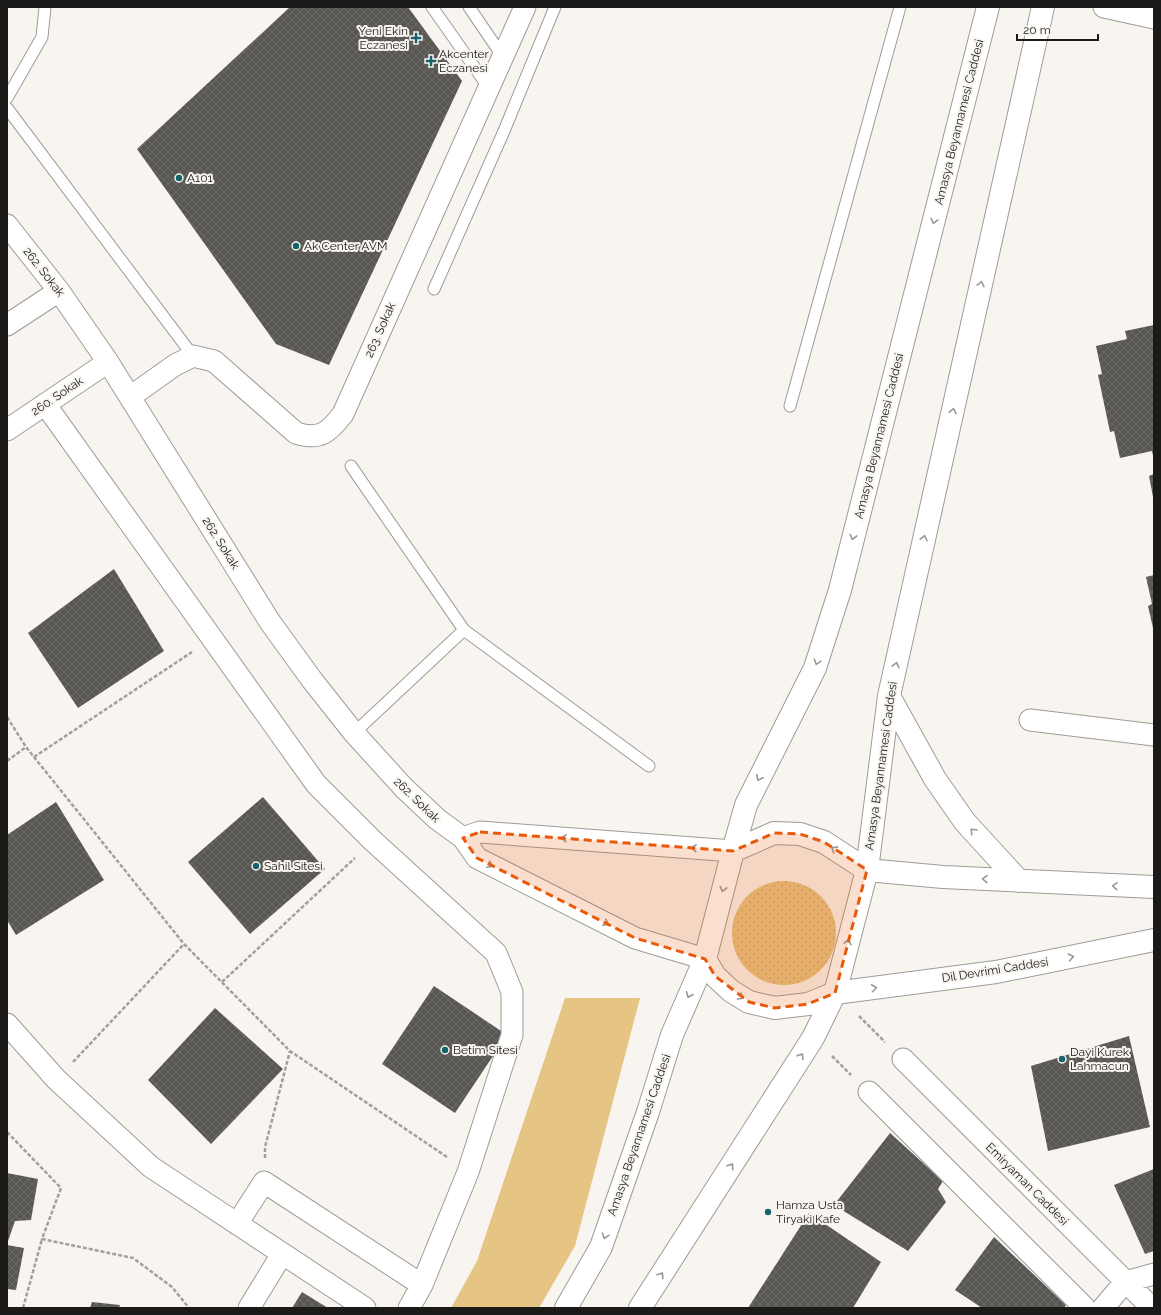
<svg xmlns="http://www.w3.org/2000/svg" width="1161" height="1315" font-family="Raleway,sans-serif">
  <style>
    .grass { fill: url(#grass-dots) }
    .park { fill: #e5c484 }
    .building { fill: url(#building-cross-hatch) }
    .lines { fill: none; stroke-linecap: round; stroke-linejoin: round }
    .service-casing { stroke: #9e9c97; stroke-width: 13 }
    .minor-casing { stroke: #9e9c97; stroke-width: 23 }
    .secondary-casing { stroke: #9e9c97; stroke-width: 24 }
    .path { stroke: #a2a09c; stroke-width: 2.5; stroke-dasharray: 4 2; stroke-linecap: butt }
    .service { stroke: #fff; stroke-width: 11 }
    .minor { stroke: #fff; stroke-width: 21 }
    .secondary { stroke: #fff; stroke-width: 22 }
    .oneway { stroke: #989897 }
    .marked { fill: #e8590c; fill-opacity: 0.2; stroke: #e8590c; stroke-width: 3; stroke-dasharray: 8 5; stroke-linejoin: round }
    .poi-dot { fill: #16636e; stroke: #f8f5f0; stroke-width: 1.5 }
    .labels { text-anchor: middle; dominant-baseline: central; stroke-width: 4; stroke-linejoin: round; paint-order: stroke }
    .poi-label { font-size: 12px; fill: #1b1a18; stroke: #f8f5f0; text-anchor: start }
    .street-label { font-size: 12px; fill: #1b1a18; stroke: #f8f5f0 }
  </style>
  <defs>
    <pattern id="grass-dots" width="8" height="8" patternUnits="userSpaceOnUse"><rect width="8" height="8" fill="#e5c484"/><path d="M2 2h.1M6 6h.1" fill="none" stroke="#c4a871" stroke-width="1.8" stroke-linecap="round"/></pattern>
    <pattern id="building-cross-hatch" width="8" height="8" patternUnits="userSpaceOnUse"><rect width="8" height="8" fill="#595753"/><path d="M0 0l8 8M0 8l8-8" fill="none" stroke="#6d6b68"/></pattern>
  </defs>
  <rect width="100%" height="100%" fill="#f8f5f0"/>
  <path class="grass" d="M732 933a52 52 0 1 1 104 0a52 52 0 1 1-104 0Z"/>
  <path class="park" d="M 565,998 L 640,998 L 575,1246 L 539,1308 L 451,1308 L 477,1261 Z"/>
  <path class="building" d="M 290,7 L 408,7 L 462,81 L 329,365 L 276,344 L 137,149 Z
    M 1154,325 L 1154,460 L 1152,451 L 1120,458 L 1114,431 L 1110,432 L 1098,375 L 1102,374 L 1096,346 L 1127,339 L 1125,331 Z
    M 1154,474 L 1154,497 L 1153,497 L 1149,476 Z
    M 114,569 L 164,651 L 78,708 L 28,633 Z
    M 1154,575 L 1154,628 L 1153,628 L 1148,606 L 1152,604 L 1146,577 Z
    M 263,797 L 325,869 L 250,934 L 188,862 Z
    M 56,802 L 104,880 L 16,935 L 7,920 L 7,835 Z
    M 434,986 L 507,1035 L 455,1113 L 382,1064 Z
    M 215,1008 L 283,1069 L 211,1144 L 148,1080 Z
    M 1129,1036 L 1150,1127 L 1048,1151 L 1031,1066 Z
    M 890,1133 L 943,1181 L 938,1189 L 946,1202 L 908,1251 L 834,1205 Z
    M 1154,1169 L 1154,1251 L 1145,1254 L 1114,1185 Z
    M 7,1173 L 38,1179 L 31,1220 L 15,1221 L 7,1244 Z
    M 809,1213 L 881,1262 L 853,1308 L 748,1308 Z
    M 994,1237 L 1066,1305 L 1064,1308 L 982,1308 L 955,1290 Z
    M 7,1245 L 24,1248 L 16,1290 L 7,1289 Z
    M 302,1292 L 328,1308 L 292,1308 Z
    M 92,1302 L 120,1305 L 119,1308 L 90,1308 Z"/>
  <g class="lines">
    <defs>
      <path id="service" d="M 432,7 L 489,88
        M 469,7 L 503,57
        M 7,98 L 42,37 L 45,7
        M 7,108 L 193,356
        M 434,289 L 504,131 L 555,7
        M 790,406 L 900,7
        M 351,466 L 464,630 L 649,766
        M 354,733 L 464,630"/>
      <path id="minor" d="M 1104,7 L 1154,18
        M 7,225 L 59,291 L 108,362 L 270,622 L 312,680 L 354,733 L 404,788 L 437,819 L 463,838 L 477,858 L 635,938 L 705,959
        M 7,325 L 59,291
        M 130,397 L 175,365 L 193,356 L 214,361 L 296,433 C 320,441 329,432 343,414 L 525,7
        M 45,404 L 316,784 L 373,841 L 496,953 L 512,992 L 512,1035 L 468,1172 L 422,1285 L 409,1308
        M 7,430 L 108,362
        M 1030,720 L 1154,735
        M 463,838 L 480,832 L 733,851
        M 7,1024 L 56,1079 L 151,1167 L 365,1308
        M 903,1059 L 1152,1308
        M 869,1092 L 1085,1308
        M 237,1224 L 264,1182 L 422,1285
        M 249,1308 L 282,1254
        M 1103,1308 L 1125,1282 L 1154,1274"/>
      <path id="secondary" d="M 889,696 L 935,779 L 965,822 L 1019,881
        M 733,851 L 774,833 L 800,834 L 824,842 L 867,870 L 943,877 L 1154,887
        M 705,959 L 715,976 L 731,991 L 749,1002 L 775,1008 L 808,1004 L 835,993 L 996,972 L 1154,940
        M 566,1308 L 601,1247 L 648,1112 L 672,1035 L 705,959 L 733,851 L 746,805 L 815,668 L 840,590 L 988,7
        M 640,1308 L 813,1038 L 835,993 L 867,870 L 889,696 L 1043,7"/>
    </defs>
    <use href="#service" class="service-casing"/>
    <use href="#minor" class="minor-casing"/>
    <use href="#secondary" class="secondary-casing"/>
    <path class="path" d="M 7,717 L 26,747 L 184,944 L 290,1051 L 447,1157
      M 34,757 L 192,652
      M 7,761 L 26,747
      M 222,982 L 355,858
      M 859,1016 L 885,1042
      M 832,1056 L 851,1075
      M 73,1062 L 184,944
      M 7,1132 L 61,1188 L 42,1239 L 133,1258 L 172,1287 L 189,1308
      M 265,1158 L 265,1147 L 290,1051
      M 23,1308 L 42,1239"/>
    <use href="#service" class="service"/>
    <use href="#minor" class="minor"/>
    <use href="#secondary" class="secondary"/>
  </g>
  <defs><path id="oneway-chevron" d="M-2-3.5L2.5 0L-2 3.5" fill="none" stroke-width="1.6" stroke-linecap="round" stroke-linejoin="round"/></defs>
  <g class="oneway">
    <use href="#oneway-chevron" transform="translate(934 221) rotate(104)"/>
    <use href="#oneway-chevron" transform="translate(981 284) rotate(-77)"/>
    <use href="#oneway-chevron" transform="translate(953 411) rotate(-77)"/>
    <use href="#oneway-chevron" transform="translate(853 537) rotate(104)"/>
    <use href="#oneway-chevron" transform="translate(924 538) rotate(-77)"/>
    <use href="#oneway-chevron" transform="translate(817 662) rotate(108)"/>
    <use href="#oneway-chevron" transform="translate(896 665) rotate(-77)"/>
    <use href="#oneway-chevron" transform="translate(759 778) rotate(117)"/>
    <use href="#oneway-chevron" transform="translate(973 831) rotate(-133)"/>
    <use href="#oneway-chevron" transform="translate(564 838) rotate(-176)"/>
    <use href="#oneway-chevron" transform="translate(694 848) rotate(-176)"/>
    <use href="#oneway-chevron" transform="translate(834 849) rotate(-147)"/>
    <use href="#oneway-chevron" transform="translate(490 865) rotate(27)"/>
    <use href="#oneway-chevron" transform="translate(985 879) rotate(-177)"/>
    <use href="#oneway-chevron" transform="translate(1115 886) rotate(-177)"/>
    <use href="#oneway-chevron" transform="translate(723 889) rotate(104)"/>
    <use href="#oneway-chevron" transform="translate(606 923) rotate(27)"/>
    <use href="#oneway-chevron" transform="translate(848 942) rotate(-76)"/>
    <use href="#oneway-chevron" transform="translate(1071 957) rotate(-12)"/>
    <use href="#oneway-chevron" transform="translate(874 988) rotate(-7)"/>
    <use href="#oneway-chevron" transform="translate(689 995) rotate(113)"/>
    <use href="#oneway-chevron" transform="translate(741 997) rotate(30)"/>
    <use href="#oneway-chevron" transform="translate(801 1056) rotate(-58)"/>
    <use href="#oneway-chevron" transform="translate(731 1166) rotate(-57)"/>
    <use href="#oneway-chevron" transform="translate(605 1236) rotate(109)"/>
    <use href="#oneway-chevron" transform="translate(661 1275) rotate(-57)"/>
  </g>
  <path class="marked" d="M 480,832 L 733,851 L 774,833 L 800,834 L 824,842 L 867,870 L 835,993 L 808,1004 L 775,1008 L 749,1002 L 715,976 L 705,959 L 635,938 L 477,858 L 463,838 Z"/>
  <g class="poi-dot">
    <path d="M414 32h4v4h4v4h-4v4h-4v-4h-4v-4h4z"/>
    <path d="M429 55h4v4h4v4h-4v4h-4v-4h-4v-4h4z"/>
    <circle cx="179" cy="178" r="4"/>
    <circle cx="296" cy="246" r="4"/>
    <circle cx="256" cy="866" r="4"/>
    <circle cx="445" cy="1050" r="4"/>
    <circle cx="1062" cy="1059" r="4"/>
    <circle cx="768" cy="1212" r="4"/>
  </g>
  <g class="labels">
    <g class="poi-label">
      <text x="408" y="31" text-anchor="end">Yeni Ekin<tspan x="408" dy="14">Eczanesi</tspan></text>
      <text x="439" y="54">Akcenter<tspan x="439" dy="14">Eczanesi</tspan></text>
      <text x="187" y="178">A101</text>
      <text x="304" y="246">Ak Center AVM</text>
      <text x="264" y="866">Sahil Sitesi</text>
      <text x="453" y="1050">Betim Sitesi</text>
      <text x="1070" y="1052">Dayi Kurek<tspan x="1070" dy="14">Lahmacun</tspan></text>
      <text x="776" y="1205">Hamza Usta<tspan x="776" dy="14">Tiryaki Kafe</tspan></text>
    </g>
    <g class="street-label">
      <text transform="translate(959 122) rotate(-76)">Amasya Beyannamesi Caddesi</text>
      <text transform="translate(44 272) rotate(52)">262. Sokak</text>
      <text transform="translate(380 330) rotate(-66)">263. Sokak</text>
      <text transform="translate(57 396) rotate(-34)">260. Sokak</text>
      <text transform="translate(879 436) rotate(-76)">Amasya Beyannamesi Caddesi</text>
      <text transform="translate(221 543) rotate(58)">262. Sokak</text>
      <text transform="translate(881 766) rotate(-82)">Amasya Beyannamesi Caddesi</text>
      <text transform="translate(417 800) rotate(44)">262. Sokak</text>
      <text transform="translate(995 970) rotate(-9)">Dil Devrimi Caddesi</text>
      <text transform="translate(639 1135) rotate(-71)">Amasya Beyannamesi Caddesi</text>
      <text transform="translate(1027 1184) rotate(45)">Emiryaman Caddesi</text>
    </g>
  </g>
  <rect width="1161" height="1315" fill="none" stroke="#1b1a18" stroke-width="16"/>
  <path d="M1017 34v6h81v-6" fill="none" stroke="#1b1a18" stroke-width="2"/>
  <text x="1023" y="34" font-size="12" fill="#1b1a18" stroke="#f8f5f0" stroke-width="3" paint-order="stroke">20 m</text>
</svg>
